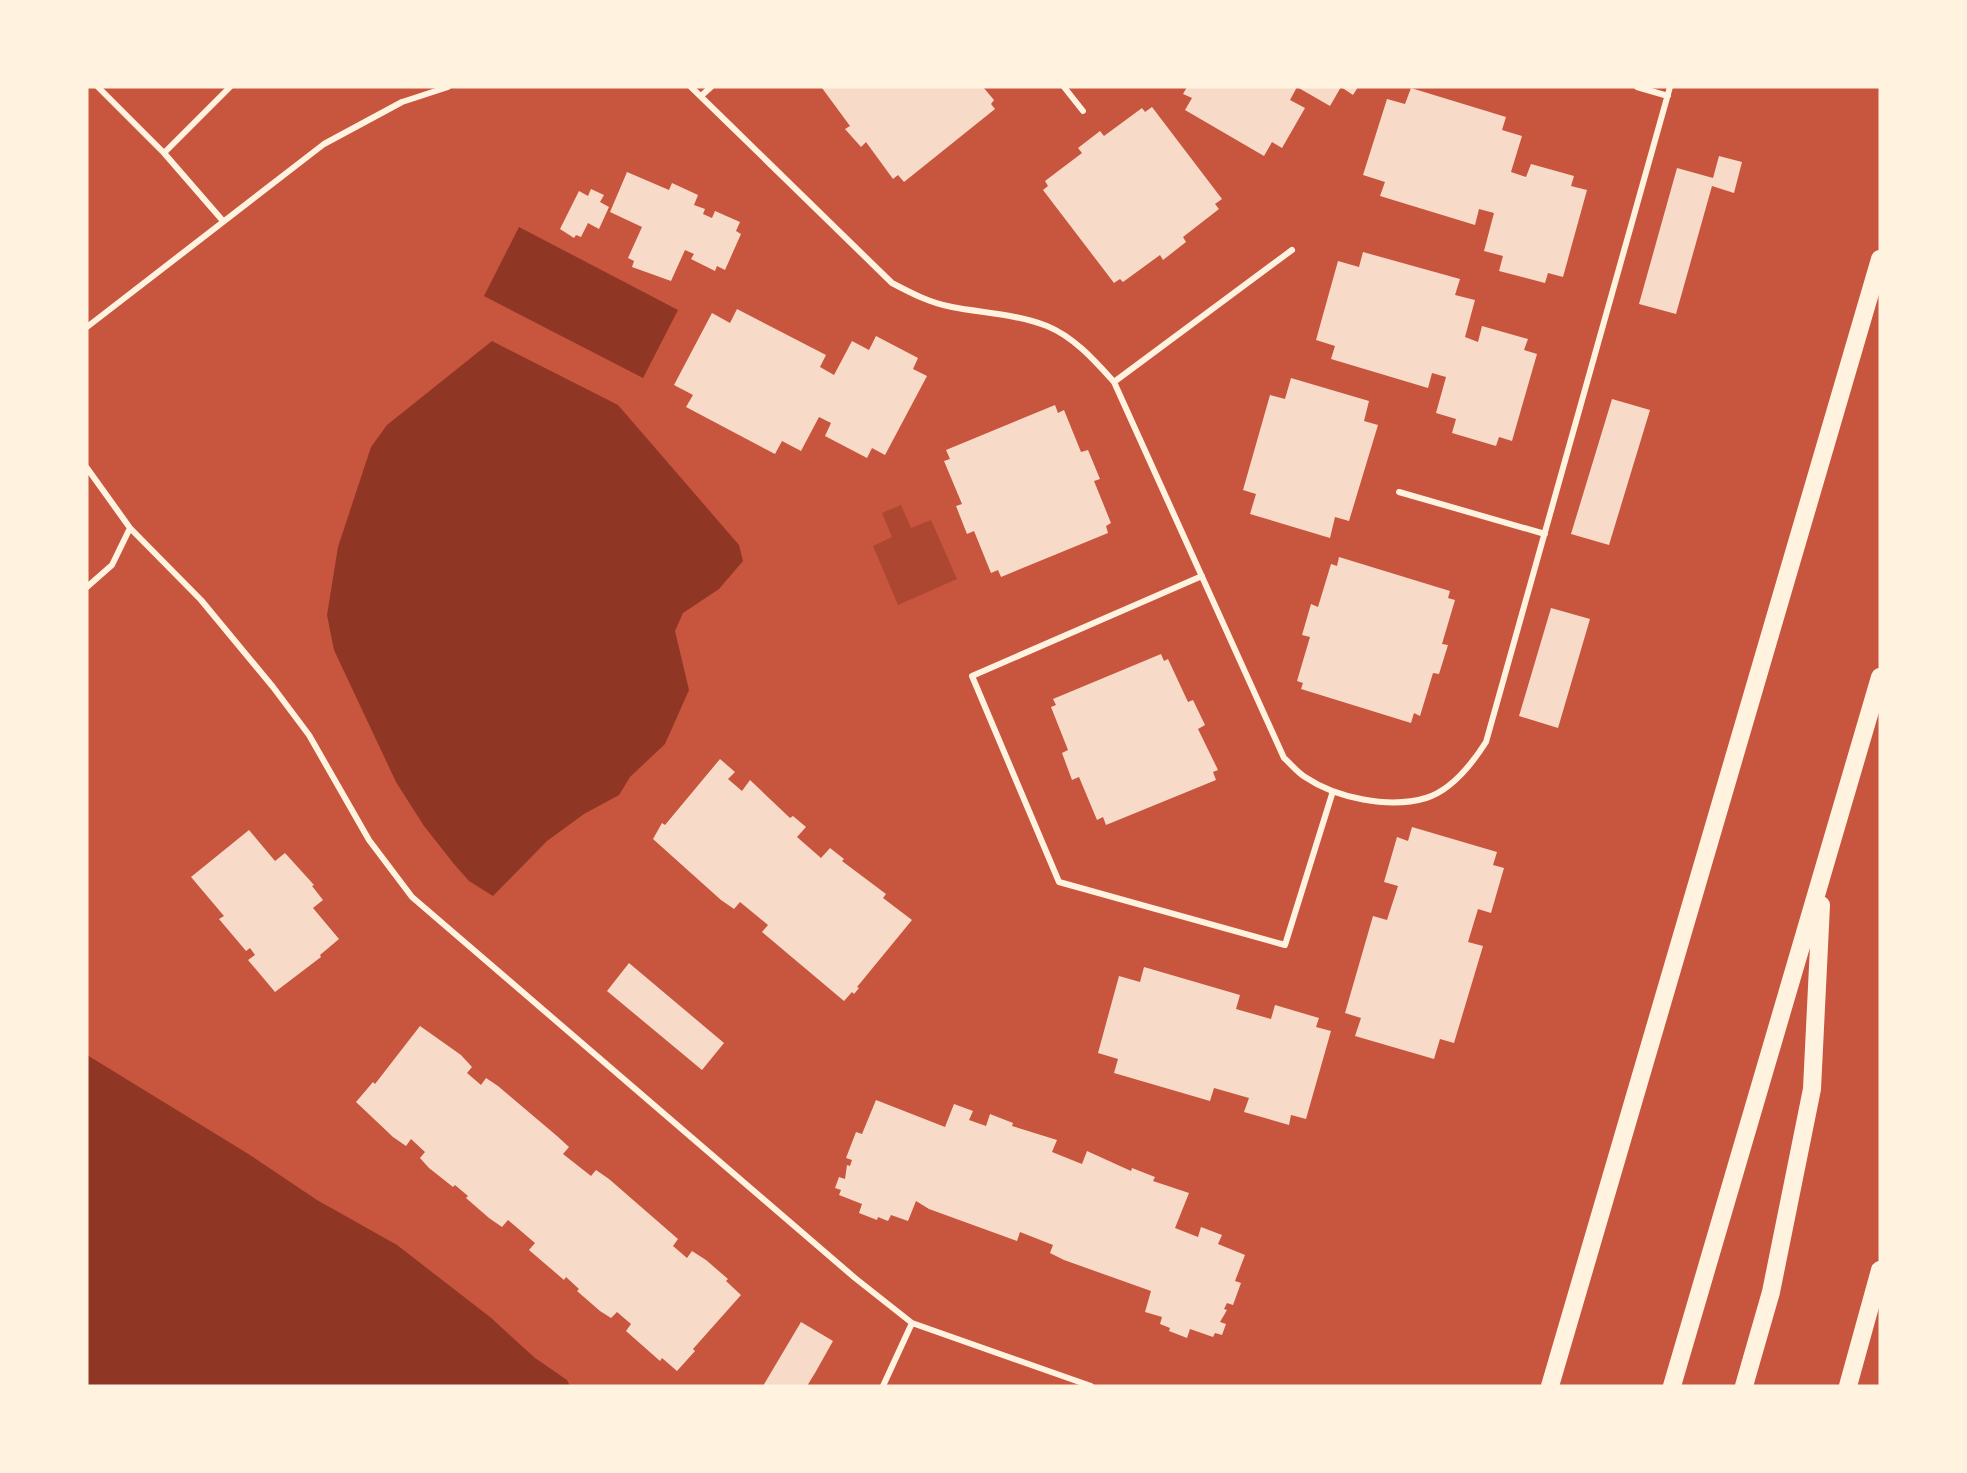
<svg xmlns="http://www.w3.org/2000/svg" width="1967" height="1473" font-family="Merriweather,serif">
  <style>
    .green { fill: #ae4732 }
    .water { fill: #8f3625 }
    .building { fill: #f7dbc8 }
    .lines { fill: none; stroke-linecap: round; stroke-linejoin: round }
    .minor { stroke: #fff3e0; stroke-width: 6 }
    .motorway { stroke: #fff3e0; stroke-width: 18 }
  </style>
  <rect width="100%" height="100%" fill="#c8553d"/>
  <path class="green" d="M 901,505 L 911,528 L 931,520 L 957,579 L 898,605 L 873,546 L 892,537 L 882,513 Z"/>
  <path class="water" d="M 519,227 L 678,310 L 643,378 L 484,296 Z
    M 492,341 L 618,405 L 739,545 L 743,561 L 719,589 L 683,613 L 675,631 L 689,690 L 665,744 L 630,777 L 619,795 L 584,814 L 547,841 L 493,896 L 469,881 L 454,864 L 424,826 L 396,782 L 334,650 L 327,615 L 338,547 L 371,447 L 387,425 Z
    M 87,1055 L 250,1155 L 317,1200 L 397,1245 L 490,1317 L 535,1358 L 567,1380 L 570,1386 L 87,1386 Z"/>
  <path class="building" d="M 824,87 L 983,87 L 994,100 L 991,104 L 995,109 L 904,182 L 898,175 L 893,179 L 866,142 L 861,147 L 845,129 L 850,126 L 822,88 Z
    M 1187,87 L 1358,87 L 1353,95 L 1341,87 L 1330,106 L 1297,87 L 1290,100 L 1305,108 L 1282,148 L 1272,142 L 1264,156 L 1185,110 L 1192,98 L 1183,94 Z
    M 1411,88 L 1506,117 L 1502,130 L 1522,136 L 1511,172 L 1526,177 L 1531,164 L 1574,176 L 1571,186 L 1587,190 L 1563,277 L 1548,273 L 1545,283 L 1499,271 L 1503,256 L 1484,251 L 1494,213 L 1479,209 L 1475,225 L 1380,196 L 1385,182 L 1363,175 L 1387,99 L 1405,104 Z
    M 1152,107 L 1222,199 L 1215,204 L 1219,209 L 1183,237 L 1186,242 L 1163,260 L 1160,255 L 1123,282 L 1120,279 L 1114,283 L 1043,190 L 1048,186 L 1045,181 L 1082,153 L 1078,148 L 1100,131 L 1104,136 L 1142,108 L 1145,112 Z
    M 1719,156 L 1742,162 L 1734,193 L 1712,186 L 1676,314 L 1639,304 L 1677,168 L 1713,178 Z
    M 627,172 L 669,190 L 672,183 L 698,195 L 694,205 L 705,209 L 703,214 L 712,218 L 715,211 L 740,222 L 736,231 L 741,234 L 725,270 L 717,266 L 715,271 L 691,259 L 694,254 L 685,250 L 671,281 L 632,267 L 634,261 L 628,258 L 642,227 L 610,212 Z
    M 591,189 L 604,195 L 600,202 L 609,207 L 599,229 L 588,223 L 581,237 L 576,235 L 574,238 L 560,229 L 579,191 L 588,196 Z
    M 1363,252 L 1460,279 L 1455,295 L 1475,300 L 1465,337 L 1478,342 L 1482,326 L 1528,339 L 1524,350 L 1537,354 L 1512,441 L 1499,437 L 1496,446 L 1452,433 L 1456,419 L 1436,413 L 1446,377 L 1432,373 L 1428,388 L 1331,359 L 1335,346 L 1316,340 L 1338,261 L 1359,267 Z
    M 737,309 L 826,355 L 820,367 L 834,375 L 852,341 L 869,350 L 876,336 L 918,358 L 913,369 L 927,376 L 885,455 L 872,448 L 867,458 L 825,436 L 831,423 L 819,417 L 801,451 L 782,441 L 775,454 L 686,407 L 693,395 L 674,385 L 712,313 L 730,323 Z
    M 1291,378 L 1369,401 L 1364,421 L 1378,425 L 1349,521 L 1335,517 L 1330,538 L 1250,514 L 1256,494 L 1243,490 L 1270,395 L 1285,399 Z
    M 1612,399 L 1650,410 L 1609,545 L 1571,534 Z
    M 1055,405 L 1058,413 L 1064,410 L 1081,452 L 1088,450 L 1100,479 L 1094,481 L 1111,523 L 1106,526 L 1108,533 L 1001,577 L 998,570 L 991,573 L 974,531 L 967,534 L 956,506 L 962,504 L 944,461 L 950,459 L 946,450 Z
    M 1339,557 L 1450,591 L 1448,598 L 1455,600 L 1442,644 L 1448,645 L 1439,674 L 1433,673 L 1420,716 L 1414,713 L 1411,723 L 1301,689 L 1303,683 L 1297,681 L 1310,637 L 1302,635 L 1311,604 L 1318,607 L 1331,564 L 1337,566 Z
    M 1551,608 L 1590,619 L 1558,728 L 1519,716 Z
    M 1161,654 L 1164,661 L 1168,659 L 1188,702 L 1193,700 L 1205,725 L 1198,729 L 1218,770 L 1213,772 L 1216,780 L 1106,825 L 1103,817 L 1097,820 L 1079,777 L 1072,780 L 1062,753 L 1068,750 L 1051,707 L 1056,705 L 1053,699 Z
    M 720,759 L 735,772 L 728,779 L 742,791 L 750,780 L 790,818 L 793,816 L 806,827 L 797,837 L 821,858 L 830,848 L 844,859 L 842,861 L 886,894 L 883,898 L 912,920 L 857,987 L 859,988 L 854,994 L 852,992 L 844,1001 L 762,932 L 768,925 L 740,902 L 734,909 L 721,900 L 653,839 L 662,823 L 665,825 Z
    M 1412,827 L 1497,852 L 1493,865 L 1504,868 L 1491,913 L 1478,909 L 1468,942 L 1483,946 L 1454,1043 L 1440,1039 L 1434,1059 L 1355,1036 L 1361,1018 L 1345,1013 L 1373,916 L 1387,920 L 1398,886 L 1384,882 L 1397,837 L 1408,841 Z
    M 249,830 L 275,861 L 285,853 L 314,885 L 312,886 L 323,900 L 313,908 L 339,939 L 320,955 L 321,957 L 275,992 L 248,960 L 255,955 L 250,948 L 246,951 L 219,919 L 224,916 L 191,877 Z
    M 629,963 L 724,1043 L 702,1070 L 607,991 Z
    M 1144,967 L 1240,995 L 1236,1009 L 1271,1019 L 1275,1005 L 1319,1018 L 1316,1027 L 1331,1031 L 1306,1119 L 1291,1115 L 1289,1125 L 1244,1112 L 1249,1098 L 1214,1088 L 1210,1101 L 1114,1073 L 1118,1059 L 1098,1053 L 1119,976 L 1140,982 Z
    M 420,1026 L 461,1055 L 472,1067 L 467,1073 L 481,1085 L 486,1078 L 498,1086 L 557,1136 L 569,1147 L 563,1154 L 591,1176 L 596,1170 L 609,1179 L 678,1239 L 673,1246 L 687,1258 L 692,1251 L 706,1260 L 728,1279 L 726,1281 L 741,1295 L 693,1349 L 695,1351 L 677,1371 L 662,1358 L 660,1361 L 626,1331 L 631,1324 L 617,1312 L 611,1318 L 600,1311 L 577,1291 L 579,1289 L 566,1277 L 564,1280 L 529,1250 L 535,1243 L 508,1220 L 502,1227 L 489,1218 L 466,1198 L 468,1196 L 455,1185 L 453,1187 L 429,1168 L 420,1158 L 425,1152 L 411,1139 L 406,1146 L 393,1137 L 356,1102 L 373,1082 L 375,1084 Z
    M 876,1100 L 945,1127 L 954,1104 L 973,1111 L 969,1120 L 986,1126 L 990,1114 L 1013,1123 L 1012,1126 L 1057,1140 L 1052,1152 L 1082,1164 L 1087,1151 L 1131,1171 L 1132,1168 L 1155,1177 L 1153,1181 L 1189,1193 L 1175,1228 L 1198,1237 L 1201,1227 L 1222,1235 L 1218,1244 L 1245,1255 L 1235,1281 L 1241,1283 L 1233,1305 L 1227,1303 L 1224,1309 L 1227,1310 L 1220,1322 L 1226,1324 L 1222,1335 L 1215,1333 L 1213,1337 L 1190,1329 L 1187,1338 L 1169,1331 L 1170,1328 L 1160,1324 L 1162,1317 L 1145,1312 L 1151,1291 L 1064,1260 L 1050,1253 L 1053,1245 L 1020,1232 L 1017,1241 L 929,1209 L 916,1201 L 908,1221 L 891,1215 L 888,1221 L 878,1217 L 877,1220 L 859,1213 L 862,1204 L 839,1195 L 841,1190 L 835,1188 L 839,1177 L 845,1179 L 847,1165 L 850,1166 L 852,1160 L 846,1158 L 856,1132 L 862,1134 Z
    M 801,1322 L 833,1341 L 815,1373 L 807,1386 L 763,1386 Z"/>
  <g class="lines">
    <path class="minor" d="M 98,87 L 164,153 L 223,221
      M 691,87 L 892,283 C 911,293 930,303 952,307 C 983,313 1016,314 1047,326 C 1074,337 1095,361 1114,382 L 1284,758 C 1291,764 1297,772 1305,777 C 1336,798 1389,809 1426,798 C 1452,790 1472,764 1486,742 L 1670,87
      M 1064,87 L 1083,111
      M 1637,87 L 1668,96
      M 701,96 L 711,87
      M 164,153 L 230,87
      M 87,327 L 324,144 L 402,102 L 448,87
      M 1114,382 L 1292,250
      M 87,468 L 130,528 L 112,565 L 87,587
      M 1399,492 L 1545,534
      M 130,528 L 201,600 L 273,687 L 309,735 L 369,840 L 412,897 L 855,1278 L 912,1323 L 1091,1386
      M 1202,576 L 972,676 L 1059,882 L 1285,945 L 1333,791
      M 883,1386 L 912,1323"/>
    <path class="motorway" d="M 1550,1386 L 1880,259
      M 1672,1386 L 1880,677
      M 1744,1386 L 1771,1292 L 1812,1089 L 1821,905
      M 1848,1386 L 1880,1270"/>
  </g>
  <rect width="1967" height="1473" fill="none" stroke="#fff3e0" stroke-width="177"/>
</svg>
